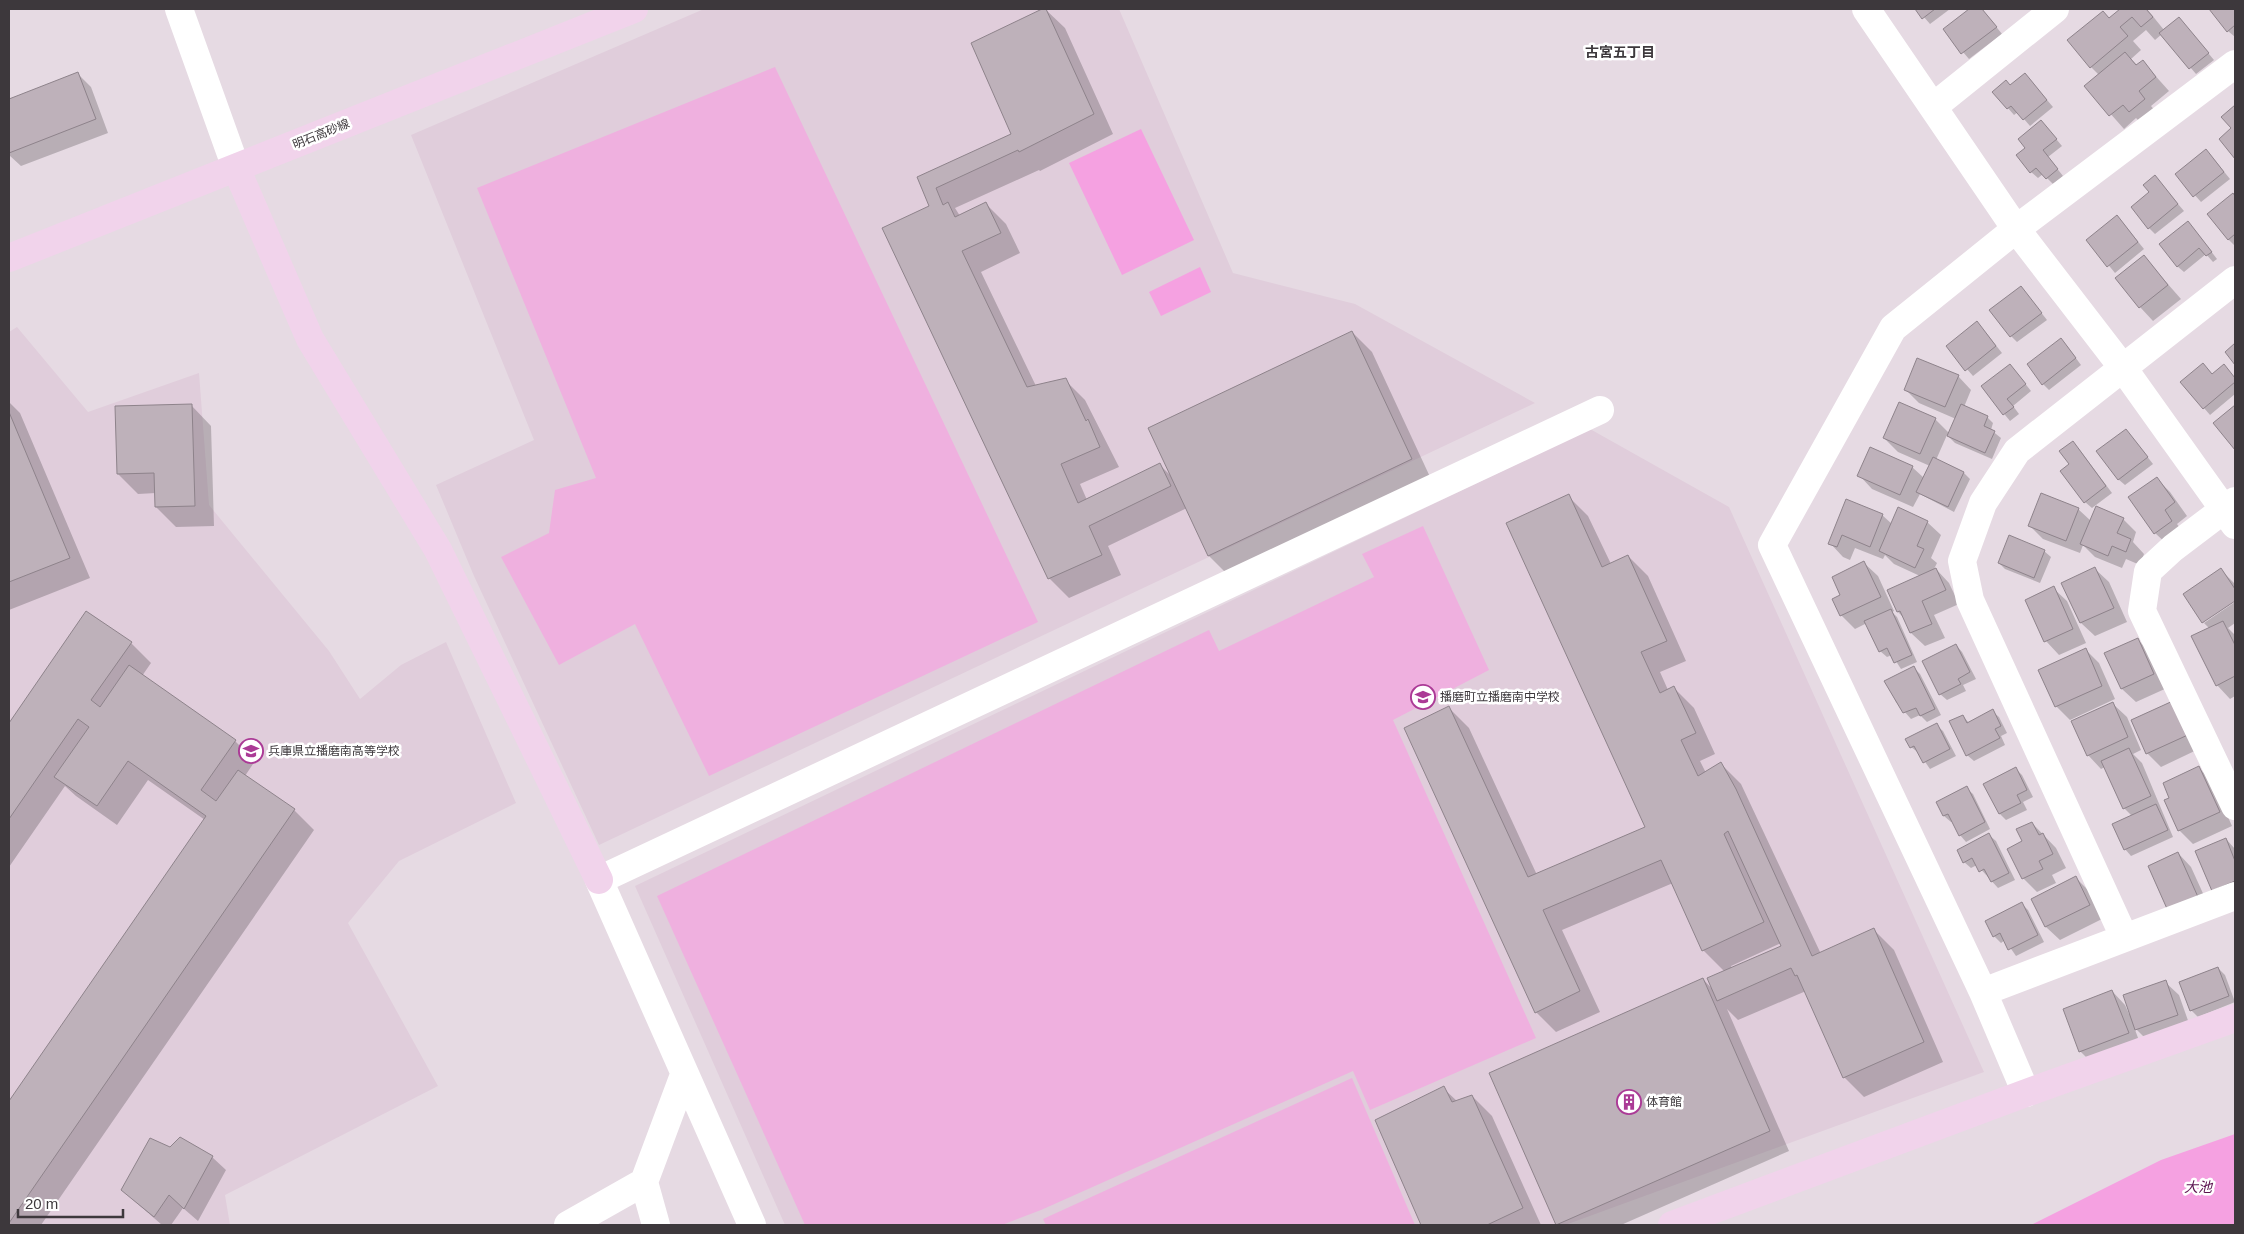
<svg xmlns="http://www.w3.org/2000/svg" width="2244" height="1234" font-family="Arial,'Noto Sans JP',sans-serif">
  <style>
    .built { fill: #e0cddb }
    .green { fill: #efb0df }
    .water { fill: #f5a1e1 }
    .shadow { fill: #0003; fill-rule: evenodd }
    .building { fill: #beb1ba; stroke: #8e838b }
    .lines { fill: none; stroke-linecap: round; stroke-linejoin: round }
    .street { stroke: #fff; stroke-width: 28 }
    .secondary { stroke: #f1d3eb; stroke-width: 28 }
    .labels { text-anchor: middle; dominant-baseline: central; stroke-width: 5; stroke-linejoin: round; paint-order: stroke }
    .street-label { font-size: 12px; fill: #3d383c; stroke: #fff }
    .poi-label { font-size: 12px; fill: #3d383c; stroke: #fff; text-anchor: start }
    .neighbourhood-label { font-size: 14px; font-weight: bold; fill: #3d383c; stroke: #fff }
    .water-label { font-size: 14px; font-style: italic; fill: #5a114e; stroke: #fff }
  </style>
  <rect width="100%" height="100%" fill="#e6dae3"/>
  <path class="built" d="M 704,9 L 1119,9 L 1233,273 L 1355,304 L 1535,403 L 599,845 L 474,576 L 436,485 L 534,440 L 411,135 Z
    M 17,327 L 88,412 L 199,373 L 209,505 L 329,651 L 360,699 L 401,665 L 446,642 L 516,803 L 399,861 L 348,923 L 438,1086 L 225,1195 L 230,1225 L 9,1225 L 9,332 Z
    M 1590,429 L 1729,507 L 1984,1072 L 1565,1225 L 785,1225 L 635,886 Z"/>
  <path class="green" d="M 775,67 L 1038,622 L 709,776 L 635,624 L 559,665 L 501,557 L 549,533 L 555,490 L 596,478 L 477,188 Z
    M 1423,526 L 1489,670 L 1393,720 L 1536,1038 L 1370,1110 L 1353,1071 L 1041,1210 L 1002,1225 L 805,1225 L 657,896 L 1209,630 L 1219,651 L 1374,577 L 1362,554 Z
    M 1352,1078 L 1415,1225 L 1046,1225 L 1043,1219 Z"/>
  <path class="water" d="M 1141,129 L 1194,240 L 1122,275 L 1069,163 Z
    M 1200,267 L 1211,292 L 1161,316 L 1149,292 Z
    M 2235,1134 L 2235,1225 L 2031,1225 L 2161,1160 Z"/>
  <path class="shadow" d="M 1045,9 L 1065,28 L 1113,134 L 1040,171 L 1039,170 L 955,208 L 960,216 L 986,204 L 1006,224 L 1020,253 L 981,272 L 1036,386 L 1065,380 L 1085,400 L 1119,467 L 1080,484 L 1087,500 L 1160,465 L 1171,476 L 1352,332 L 1372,352 L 1431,479 L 1229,576 L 1209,556 L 1187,508 L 1108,546 L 1121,575 L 1069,598 L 1049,578 L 931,206 L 918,178 L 1013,135 L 973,43 Z
    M 1917,9 L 1950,9 L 1930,24 Z
    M 1971,9 L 1982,9 L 2002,34 L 1969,59 L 1944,30 Z
    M 2122,9 L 2147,9 L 2164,30 L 2179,18 L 2214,60 L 2196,74 L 2162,34 L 2155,40 L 2146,30 L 2133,41 L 2141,50 L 2131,59 L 2138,66 L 2143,62 L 2169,91 L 2151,106 L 2157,113 L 2143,125 L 2136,118 L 2124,129 L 2086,86 L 2099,75 L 2091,67 L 2103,12 L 2110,19 Z
    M 2210,9 L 2235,9 L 2235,37 L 2228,31 Z
    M 77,73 L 91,87 L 108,133 L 21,166 L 9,155 L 9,100 Z
    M 2031,81 L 2053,107 L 2030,126 L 2018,112 L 2014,115 L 1994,92 Z
    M 2235,107 L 2235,157 L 2220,139 L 2233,128 L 2223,117 Z
    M 2047,128 L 2062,146 L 2048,157 L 2063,176 L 2053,184 L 2043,174 L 2038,178 L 2031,172 Z
    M 2213,158 L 2230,179 L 2201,202 L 2177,175 Z
    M 2155,177 L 2184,211 L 2155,234 L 2149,228 L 2151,193 Z
    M 2233,195 L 2235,197 L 2235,246 L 2228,239 Z
    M 2123,223 L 2144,249 L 2115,273 L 2088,240 Z
    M 2194,229 L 2217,259 L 2213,262 L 2206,254 L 2184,272 L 2177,266 Z
    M 2144,257 L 2181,299 L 2153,321 L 2140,307 Z
    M 2021,287 L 2047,320 L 2017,342 L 2011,336 Z
    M 1983,329 L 2002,353 L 1973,376 L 1947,346 Z
    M 2067,346 L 2081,365 L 2049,390 L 2043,384 Z
    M 2203,364 L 2213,375 L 2230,373 L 2235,379 L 2235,394 L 2210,415 L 2204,408 Z
    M 2016,372 L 2031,391 L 2013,406 L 2019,414 L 2010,421 L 1982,387 Z
    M 1958,376 L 1971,390 L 1964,407 L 1987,417 L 1993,423 L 1991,430 L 2001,438 L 1992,459 L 1955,443 L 1947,435 L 1936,460 L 1964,473 L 1970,479 L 1954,512 L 1920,494 L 1913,507 L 1872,489 L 1859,475 L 1912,467 L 1924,478 L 1930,466 L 1898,452 L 1884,438 L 1935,419 L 1950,434 L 1956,419 L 1919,403 L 1905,389 Z
    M 9,402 L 20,413 L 90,578 L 9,610 Z
    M 191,405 L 211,426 L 214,526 L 176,527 L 156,507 L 156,493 L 138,494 L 118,474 Z
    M 2132,437 L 2153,464 L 2125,485 L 2118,479 Z
    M 2079,449 L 2112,493 L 2092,508 L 2085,502 L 2071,464 Z
    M 2156,478 L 2170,492 L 2187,516 L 2177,524 L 2185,535 L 2169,546 L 2155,533 Z
    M 1568,496 L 1588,516 L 1611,564 L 1628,556 L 1648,576 L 1686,661 L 1660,672 L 1668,690 L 1674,688 L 1694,708 L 1715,754 L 1700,761 L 1706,773 L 1721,764 L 1741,784 L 1821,954 L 1874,930 L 1894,950 L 1943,1062 L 1864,1097 L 1844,1077 L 1806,991 L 1738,1020 L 1727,1009 L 1789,1151 L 1621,1225 L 1557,1225 L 1490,1074 L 1703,979 L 1714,991 L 1725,972 L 1703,950 L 1673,883 L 1562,930 L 1600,1012 L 1556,1032 L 1536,1012 L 1449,708 L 1469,728 L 1537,875 L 1647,828 ZM 1781,943 L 1783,946 L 1732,969 L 1731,966 Z
    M 1847,500 L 1882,515 L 1892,524 L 1927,522 L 1941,535 L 1931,558 L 1937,563 L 1933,571 L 1936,569 L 1949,583 L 1959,604 L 1934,615 L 1945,638 L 1925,646 L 1911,633 L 1905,619 L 1898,612 L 1920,576 L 1894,564 L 1885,555 L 1883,559 L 1855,548 L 1850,560 L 1843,557 L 1830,543 Z
    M 2078,509 L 2091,521 L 2123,519 L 2136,532 L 2133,542 L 2144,554 L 2140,565 L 2126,559 L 2122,568 L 2095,557 L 2083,545 L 2080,553 L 2043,539 L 2030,526 Z
    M 2044,551 L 2051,557 L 2040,583 L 2005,569 L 1999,563 Z
    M 1864,563 L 1878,576 L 1894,611 L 1892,612 L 1897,617 L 1917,662 L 1901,669 L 1892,655 L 1887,657 L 1880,651 L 1867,623 L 1855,629 L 1841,615 L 1834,599 L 1842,595 Z
    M 2095,569 L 2109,582 L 2127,622 L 2095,636 L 2081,623 L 2063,583 Z
    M 2221,570 L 2235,584 L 2235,599 L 2204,620 L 2204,623 L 2235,602 L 2235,623 L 2228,628 L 2235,635 L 2235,696 L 2230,699 L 2217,685 L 2210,629 L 2203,622 Z
    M 2053,588 L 2067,601 L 2086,643 L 2059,655 L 2046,641 Z
    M 87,613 L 131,643 L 151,663 L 142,676 L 235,741 L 255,761 L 245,776 L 294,810 L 314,830 L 41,1225 L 9,1225 L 9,1103 L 205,820 L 148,780 L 117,825 L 76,796 L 65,786 L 9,867 L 9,725 Z
    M 2137,639 L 2151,653 L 2167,688 L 2136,702 L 2122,689 L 2106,653 Z
    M 1956,645 L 1962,652 L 1976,679 L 1963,685 L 1966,691 L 1947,700 L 1940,694 Z
    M 2086,650 L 2099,663 L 2115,699 L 2070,720 L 2056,706 L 2040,671 Z
    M 1914,668 L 1920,674 L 1941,715 L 1927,722 L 1920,715 L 1911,719 L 1896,702 L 1886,682 Z
    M 2175,701 L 2203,747 L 2161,767 L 2147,753 Z
    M 2113,704 L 2127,717 L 2141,750 L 2133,754 L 2142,763 L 2173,837 L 2131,856 L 2125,849 L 2132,816 L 2124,808 L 2105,767 L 2101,769 L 2088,755 Z
    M 1992,711 L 1999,717 L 2007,733 L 2001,736 L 2005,745 L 1974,761 L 1967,755 L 1963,716 L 1969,723 Z
    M 1936,725 L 1943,731 L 1956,756 L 1930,769 L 1919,753 L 1911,747 Z
    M 2015,768 L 2022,775 L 2033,797 L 2023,802 L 2027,810 L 2006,820 L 2000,814 L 1984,784 Z
    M 2199,768 L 2212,781 L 2232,826 L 2193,844 L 2179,830 L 2171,798 Z
    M 1966,788 L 1973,794 L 1990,829 L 1966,842 L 1960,835 L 1953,822 L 1951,822 L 1944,816 L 1937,803 Z
    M 2032,823 L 2056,848 L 2066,868 L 2052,875 L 2056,883 L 2037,892 L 2023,878 L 2009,849 L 2024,842 Z
    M 1989,835 L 1996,841 L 2015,880 L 1998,888 L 1977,865 L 1971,868 L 1964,862 Z
    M 2226,839 L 2235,849 L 2235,900 L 2226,904 Z
    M 2178,853 L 2191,867 L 2211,911 L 2149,866 Z
    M 2076,878 L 2089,891 L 2102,919 L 2060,940 L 2046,927 L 2033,899 Z
    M 2022,904 L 2028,910 L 2044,942 L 2016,956 L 2005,940 L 2001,943 L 1994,936 Z
    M 2218,968 L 2225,975 L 2235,1002 L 2198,1017 L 2191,1010 L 2181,983 Z
    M 2165,982 L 2179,995 L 2191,1029 L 2150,1043 L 2134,1027 L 2141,1046 L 2094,1065 L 2080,1051 L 2112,991 L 2125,1005 L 2129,1014 Z
    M 1443,1088 L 1458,1102 L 1472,1096 L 1492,1116 L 1541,1225 L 1423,1225 L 1376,1120 Z
    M 171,1149 L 212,1157 L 226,1170 L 198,1221 L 183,1208 L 171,1225 L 162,1225 L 122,1190 Z"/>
  <path class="building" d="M 1042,9 L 1046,9 L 1094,114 L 1019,152 L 1018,150 L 936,188 L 943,205 L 948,202 L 955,217 L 986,202 L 1001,233 L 962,251 L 1027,387 L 1066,378 L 1086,421 L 1088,419 L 1100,447 L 1061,464 L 1078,503 L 1160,463 L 1171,486 L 1089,526 L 1102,555 L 1048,579 L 882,228 L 929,206 L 917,177 L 1011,134 L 971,43 Z
    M 1915,9 L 1935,9 L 1922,19 Z
    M 1969,9 L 1982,9 L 1997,27 L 1961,54 L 1943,29 Z
    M 2120,9 L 2146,9 L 2153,17 L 2141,27 L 2132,17 L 2120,27 L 2128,36 L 2090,68 L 2067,40 L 2103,11 L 2109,18 Z
    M 2209,9 L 2235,9 L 2235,25 L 2227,32 Z
    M 2179,17 L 2209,53 L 2189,69 L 2159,33 Z
    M 2125,52 L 2136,65 L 2143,60 L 2156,77 L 2139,91 L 2145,99 L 2129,112 L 2123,105 L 2109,116 L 2084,86 Z
    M 78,72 L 96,119 L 9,153 L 9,99 Z
    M 2025,73 L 2047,100 L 2023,120 L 2011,106 L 2007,109 L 1992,92 L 2006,80 L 2010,85 Z
    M 2235,105 L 2235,159 L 2219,139 L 2231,128 L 2221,117 Z
    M 2041,120 L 2057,139 L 2043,150 L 2058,169 L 2046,179 L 2036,168 L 2030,173 L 2016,155 L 2025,148 L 2018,139 Z
    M 2206,149 L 2224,172 L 2193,197 L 2175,174 Z
    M 2155,175 L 2178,204 L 2148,229 L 2131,207 L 2149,192 L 2143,185 Z
    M 2233,193 L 2235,196 L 2235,234 L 2228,240 L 2207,214 Z
    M 2117,215 L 2138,242 L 2107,267 L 2086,240 Z
    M 2188,221 L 2212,252 L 2206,256 L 2199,248 L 2177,267 L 2159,244 Z
    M 2144,255 L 2168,285 L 2139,308 L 2115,278 Z
    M 2021,286 L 2042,313 L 2010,337 L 1989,310 Z
    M 1977,321 L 1996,346 L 1965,371 L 1946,346 Z
    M 1352,331 L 1412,459 L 1208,556 L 1148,428 Z
    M 2061,338 L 2076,358 L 2042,385 L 2027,364 Z
    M 2235,343 L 2235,365 L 2225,352 Z
    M 1917,358 L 1959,375 L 1945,407 L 1904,390 Z
    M 2203,363 L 2212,374 L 2224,364 L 2235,378 L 2235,382 L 2203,409 L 2180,382 Z
    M 2010,364 L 2026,384 L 2007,399 L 2014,407 L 2003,415 L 1981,386 Z
    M 1899,402 L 1936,418 L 1920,454 L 1883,438 Z
    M 192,404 L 195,506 L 155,507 L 154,473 L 117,474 L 115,406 Z
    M 1961,404 L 1988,416 L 1984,426 L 1995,431 L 1985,453 L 1947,436 Z
    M 2235,405 L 2235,450 L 2213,423 Z
    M 9,412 L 70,558 L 9,582 Z
    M 2126,429 L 2148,457 L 2118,480 L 2096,451 Z
    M 2073,441 L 2106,486 L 2084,503 L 2060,471 L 2069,464 L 2059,451 Z
    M 1870,447 L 1913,466 L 1900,495 L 1857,476 Z
    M 1933,457 L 1964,472 L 1948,507 L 1916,492 Z
    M 2157,477 L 2175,502 L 2165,510 L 2172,521 L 2154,534 L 2128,497 Z
    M 2041,493 L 2079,508 L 2066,541 L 2028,526 Z
    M 1569,494 L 1602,567 L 1628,555 L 1667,641 L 1641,652 L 1660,693 L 1674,686 L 1696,733 L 1681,740 L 1698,776 L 1721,762 L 1736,789 L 1812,956 L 1874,928 L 1924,1042 L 1843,1078 L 1797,975 L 1795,976 L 1791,968 L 1717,1001 L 1707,978 L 1781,946 L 1728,831 L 1724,834 L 1764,922 L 1702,951 L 1661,860 L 1543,910 L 1580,991 L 1535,1013 L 1404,728 L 1449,706 L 1528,877 L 1645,827 L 1506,523 Z
    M 1846,499 L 1883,514 L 1870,547 L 1842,535 L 1837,547 L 1828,544 Z
    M 2096,506 L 2124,518 L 2117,533 L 2131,539 L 2126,552 L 2112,546 L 2108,556 L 2080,544 Z
    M 1898,507 L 1928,521 L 1917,546 L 1924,549 L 1915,568 L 1879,551 Z
    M 2009,535 L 2045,550 L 2034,578 L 1998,563 Z
    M 1864,561 L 1881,597 L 1840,616 L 1832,599 L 1840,595 L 1832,577 Z
    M 2095,567 L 2114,608 L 2080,623 L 2061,583 Z
    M 1936,568 L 1946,590 L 1922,601 L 1932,624 L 1910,633 L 1900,611 L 1897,612 L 1887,590 Z
    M 2221,568 L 2235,589 L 2235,601 L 2202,623 L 2183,594 Z
    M 2054,586 L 2073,629 L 2044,642 L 2025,600 Z
    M 1891,609 L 1912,655 L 1894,663 L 1887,648 L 1879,652 L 1864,621 Z
    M 86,611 L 132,642 L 91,700 L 100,707 L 129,665 L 236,740 L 201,790 L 216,801 L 238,770 L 295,809 L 9,1223 L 9,1101 L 206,816 L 128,761 L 97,806 L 54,777 L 89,727 L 78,719 L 9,819 L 9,723 Z
    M 2223,621 L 2235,645 L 2235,676 L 2216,686 L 2191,636 Z
    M 2138,638 L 2154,674 L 2121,689 L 2104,653 Z
    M 1956,644 L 1970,672 L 1958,679 L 1961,684 L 1939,695 L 1922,661 Z
    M 2086,648 L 2102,686 L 2055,707 L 2038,670 Z
    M 1914,666 L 1935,709 L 1920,716 L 1916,708 L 1903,713 L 1884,681 Z
    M 2175,700 L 2190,734 L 2146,754 L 2131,720 Z
    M 2113,702 L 2128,737 L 2087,756 L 2071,721 Z
    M 1993,709 L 2001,726 L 1995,729 L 2000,738 L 1966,756 L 1949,721 L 1963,715 L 1967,723 Z
    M 1937,723 L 1950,749 L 1923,763 L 1914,746 L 1910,748 L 1905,739 Z
    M 2129,748 L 2151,796 L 2123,809 L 2101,761 Z
    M 2199,766 L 2220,812 L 2178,831 L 2164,800 L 2169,798 L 2163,783 Z
    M 2016,767 L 2027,790 L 2017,795 L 2021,803 L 1999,814 L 1983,784 Z
    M 1967,786 L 1985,822 L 1959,836 L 1948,814 L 1943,816 L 1936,802 Z
    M 2156,804 L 2168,830 L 2124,850 L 2112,824 Z
    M 2032,822 L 2039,835 L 2043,833 L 2053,854 L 2039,861 L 2043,869 L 2022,879 L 2007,849 L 2022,841 L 2016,829 Z
    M 1989,833 L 2009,873 L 1991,882 L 1984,869 L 1979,872 L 1972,858 L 1963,863 L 1957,850 Z
    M 2226,838 L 2235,861 L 2235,881 L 2212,891 L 2195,851 Z
    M 2178,852 L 2198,897 L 2168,911 L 2148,866 Z
    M 2076,876 L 2090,905 L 2045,927 L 2031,899 Z
    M 2022,902 L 2038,935 L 2008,950 L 2000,933 L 1993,937 L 1985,921 Z
    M 2218,967 L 2229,996 L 2190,1011 L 2179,982 Z
    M 1703,978 L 1770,1131 L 1556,1225 L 1489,1073 Z
    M 2166,980 L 2178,1015 L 2135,1030 L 2123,995 Z
    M 2112,990 L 2129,1033 L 2079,1052 L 2063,1009 Z
    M 1444,1086 L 1452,1102 L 1472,1095 L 1523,1208 L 1487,1225 L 1421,1225 L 1375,1120 Z
    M 180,1137 L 213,1156 L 184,1209 L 169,1195 L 154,1217 L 121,1190 L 150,1138 L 170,1147 Z"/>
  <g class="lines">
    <path class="street" d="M 179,9 L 236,168
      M 1866,9 L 2016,229 L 2123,368 L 2235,525
      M 1933,107 L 2055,9
      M 2235,501 L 2173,548 L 2148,571 L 2142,611 L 2235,806
      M 2124,937 L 1970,600 L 1962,561 L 1983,503 L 2017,451 L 2235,280
      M 1983,992 L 2235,896
      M 2026,1093 L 1983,992 L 1772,545 L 1893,328 L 2016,229 L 2235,64
      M 568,1225 L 644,1182
      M 656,1225 L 644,1182 L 684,1075
      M 752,1225 L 599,880 L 1600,410"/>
    <path class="secondary" d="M 236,168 L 310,339 L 438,550 L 599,880
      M 9,258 L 634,9
      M 1672,1225 L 2026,1093 L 2235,1018"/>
  </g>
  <defs>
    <symbol id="school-ring" viewBox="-11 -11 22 22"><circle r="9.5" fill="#fff" stroke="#ab3a96" stroke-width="1.5"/><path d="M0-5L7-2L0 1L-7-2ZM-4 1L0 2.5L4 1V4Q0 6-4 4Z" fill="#ab3a96"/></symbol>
    <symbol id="building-ring" viewBox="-11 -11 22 22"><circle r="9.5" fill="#fff" stroke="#ab3a96" stroke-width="1.5"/><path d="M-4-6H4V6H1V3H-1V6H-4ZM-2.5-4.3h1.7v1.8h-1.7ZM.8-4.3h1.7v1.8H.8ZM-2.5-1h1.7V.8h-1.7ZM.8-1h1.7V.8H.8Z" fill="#ab3a96"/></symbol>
  </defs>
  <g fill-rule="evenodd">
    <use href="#school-ring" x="1409" y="683" width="28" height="28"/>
    <use href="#school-ring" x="237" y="737" width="28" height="28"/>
    <use href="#building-ring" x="1615" y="1088" width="28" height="28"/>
  </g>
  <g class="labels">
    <g class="street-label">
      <text transform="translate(321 134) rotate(-22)">明石高砂線</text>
    </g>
    <g class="poi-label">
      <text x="1440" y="697">播磨町立播磨南中学校</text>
      <text x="268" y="751">兵庫県立播磨南高等学校</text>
      <text x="1646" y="1102">体育館</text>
    </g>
    <g class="neighbourhood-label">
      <text x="1620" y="52">古宮五丁目</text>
    </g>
    <g class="water-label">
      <text x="2198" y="1187">大池</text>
    </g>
  </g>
  <rect width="2244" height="1234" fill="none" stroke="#3d383c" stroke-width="20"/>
  <path d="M18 1209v8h105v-8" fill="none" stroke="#3d383c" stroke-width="2.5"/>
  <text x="25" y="1209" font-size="15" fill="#3d383c" stroke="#ffffff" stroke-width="4" paint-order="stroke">20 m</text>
</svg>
